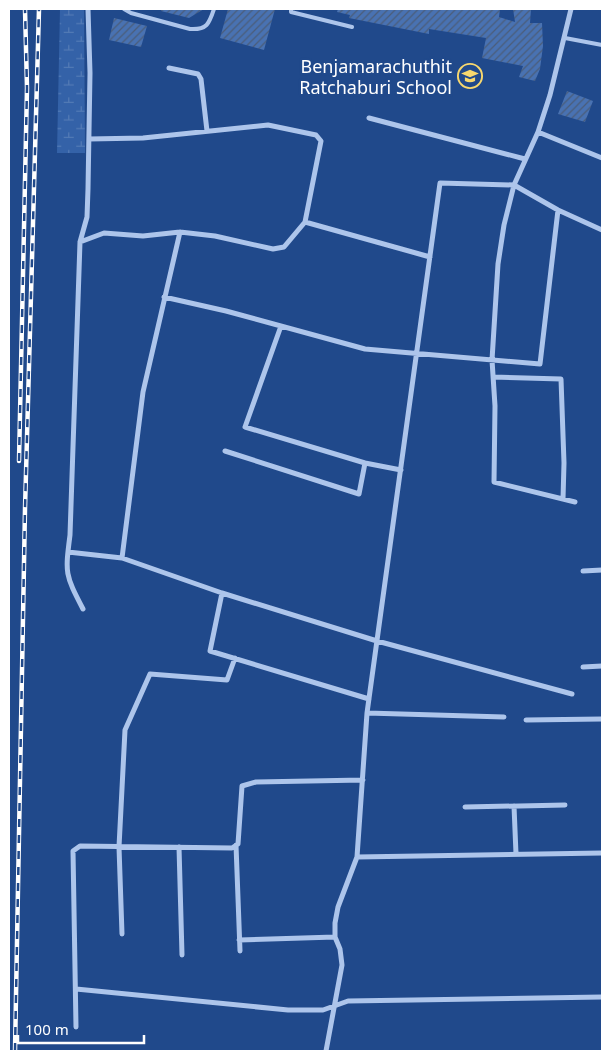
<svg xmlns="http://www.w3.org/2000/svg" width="611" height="1060" font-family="'Noto Sans',sans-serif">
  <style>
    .wetland { fill: url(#wetland-marsh) }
    .building { fill: url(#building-hatch) }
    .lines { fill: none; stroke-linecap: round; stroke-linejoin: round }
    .lane { stroke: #adc5eb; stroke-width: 4 }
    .street { stroke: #adc5eb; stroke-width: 5 }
    .rail-casing { stroke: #fff; stroke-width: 4.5 }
    .rail { stroke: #20498b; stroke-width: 2.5; stroke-dasharray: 8; stroke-linecap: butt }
    .labels { text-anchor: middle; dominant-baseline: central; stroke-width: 5; stroke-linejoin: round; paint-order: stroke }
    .poi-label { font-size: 18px; fill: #fff; stroke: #20498b; text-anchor: end }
  </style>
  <defs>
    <pattern id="wetland-marsh" width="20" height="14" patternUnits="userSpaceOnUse" patternTransform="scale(1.25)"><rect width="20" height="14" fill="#3462a8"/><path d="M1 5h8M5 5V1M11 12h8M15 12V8" fill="none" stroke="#527ab5"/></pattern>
    <pattern id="building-hatch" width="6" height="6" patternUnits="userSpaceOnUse" patternTransform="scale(1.25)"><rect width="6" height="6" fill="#4972b2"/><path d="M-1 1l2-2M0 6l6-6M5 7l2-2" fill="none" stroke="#4b5d7a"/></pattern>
  </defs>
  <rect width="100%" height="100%" fill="#20498b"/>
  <path class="wetland" d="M 60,9 L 84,9 L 85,153 L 57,153 Z"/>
  <path class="building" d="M 162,9 L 204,9 L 189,18 L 161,11 Z
    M 228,9 L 275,9 L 264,50 L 220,38 Z
    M 338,9 L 500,9 L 499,17 L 515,22 L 513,9 L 531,9 L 530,23 L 542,23 L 543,46 L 540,69 L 535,81 L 519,77 L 523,66 L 482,58 L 486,38 L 429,29 L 429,34 L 349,18 L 350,15 L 337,12 Z
    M 114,18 L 147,26 L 141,47 L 109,40 Z
    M 567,91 L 593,101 L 585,122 L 558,114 Z"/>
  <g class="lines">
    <path class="lane" d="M 124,9 L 131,13 L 190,29 C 207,30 209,24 214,9
      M 291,9 L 291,12 L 352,27
      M 565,38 L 602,45"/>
    <path class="street" d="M 571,9 L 550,95 L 538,132 L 514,185 L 504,225 L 498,264 L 492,360 L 495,406 L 494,482 L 575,502
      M 169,68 L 198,74 L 201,79 L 207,131
      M 369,118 L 525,159
      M 538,132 L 602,158
      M 305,222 L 430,257
      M 80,242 L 104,233 L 143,236 L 180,232 L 215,236 L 273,249 L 284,247 L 305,222 L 321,141 L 316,135 L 268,125 L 143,138 L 89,139
      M 164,297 L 226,311 L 365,349 L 540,364 L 558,210
      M 281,326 L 245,427 L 365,463 L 401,470
      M 493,377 L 561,379 L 564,463 L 563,499
      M 225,451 L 359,494 L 365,463
      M 68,552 L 122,558 L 222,593 L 377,641 L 572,694
      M 122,558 L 143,392 L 180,232
      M 583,571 L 602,570
      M 222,593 L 210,651 L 369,699
      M 83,609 C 65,574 65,574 70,535 L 80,242 L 87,217 L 88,189 L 90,73 L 88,9
      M 583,667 L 602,666
      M 367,713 L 504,717
      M 526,720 L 602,719
      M 514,806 L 516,854
      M 465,807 L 565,805
      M 236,845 L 240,951
      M 179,847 L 182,955
      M 357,857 L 602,853
      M 122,934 L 119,847 L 125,730 L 150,674 L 227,680 L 235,658
      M 239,940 L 335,937
      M 76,989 L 288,1010 L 323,1010 L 348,1001 L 602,997
      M 76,1027 L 73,851 L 80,846 L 232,848 L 238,844 L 242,786 L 256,782 L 363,780
      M 326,1051 L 342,965 L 340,949 L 335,937 L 335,923 L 338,907 L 357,857 L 367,713 L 440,183 L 514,185 L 558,210 L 602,230"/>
    <defs>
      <path id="rail" d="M 19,461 L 27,88 L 25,9
        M 15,1051 L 25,509 L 39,9"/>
    </defs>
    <use href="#rail" class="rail-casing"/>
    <use href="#rail" class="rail"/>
  </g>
  <defs>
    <symbol id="school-ring" viewBox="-11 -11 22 22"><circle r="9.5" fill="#20498b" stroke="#f8d86e" stroke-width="1.5"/><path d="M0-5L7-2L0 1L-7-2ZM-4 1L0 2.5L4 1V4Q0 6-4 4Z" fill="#f8d86e"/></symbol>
  </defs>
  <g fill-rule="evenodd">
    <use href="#school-ring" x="456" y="62" width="28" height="28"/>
  </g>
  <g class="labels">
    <g class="poi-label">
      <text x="452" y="66">Benjamarachuthit<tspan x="452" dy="21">Ratchaburi School</tspan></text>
    </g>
  </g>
  <rect width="611" height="1060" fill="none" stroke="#ffffff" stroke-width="20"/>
  <path d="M18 1035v8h126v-8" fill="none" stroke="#ffffff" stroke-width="2.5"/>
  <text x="25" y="1035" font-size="15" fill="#ffffff" stroke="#20498b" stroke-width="4" paint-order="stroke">100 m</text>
</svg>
